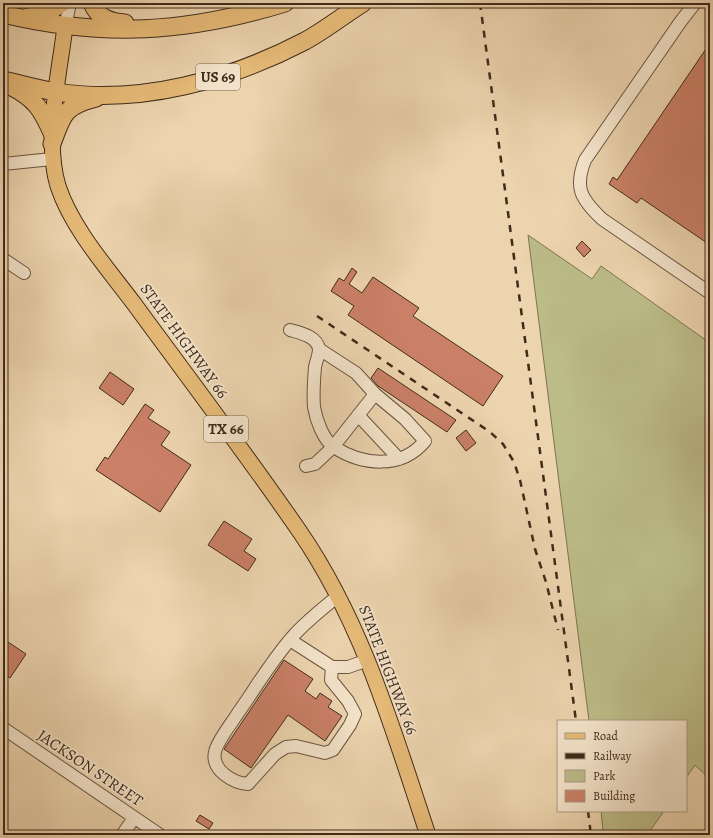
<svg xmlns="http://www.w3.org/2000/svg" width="713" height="838" font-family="Alegreya,serif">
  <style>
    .green { fill: #bcbc88; stroke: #7e7452 }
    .building { fill: #ca8067; stroke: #402b1b }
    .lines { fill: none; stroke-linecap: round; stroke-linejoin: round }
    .minor-casing { stroke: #6b5540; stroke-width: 14 }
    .major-casing { stroke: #402b1b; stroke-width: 17 }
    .highway-casing { stroke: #402b1b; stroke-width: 19 }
    .minor { stroke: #f3e3ca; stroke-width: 12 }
    .major { stroke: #e6ba77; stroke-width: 15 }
    .highway { stroke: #e6ba77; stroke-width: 17 }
    .rail { stroke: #402b1b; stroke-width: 2.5; stroke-dasharray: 7 7; stroke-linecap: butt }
    .labels { text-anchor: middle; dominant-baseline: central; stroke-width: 3.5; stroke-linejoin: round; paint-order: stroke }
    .shield { fill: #f3e3ca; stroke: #766250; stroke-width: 1 }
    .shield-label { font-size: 15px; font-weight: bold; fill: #402b1b }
    .street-label { font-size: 16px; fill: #402b1b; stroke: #f3e3ca }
  </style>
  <rect width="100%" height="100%" fill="#ecd4ae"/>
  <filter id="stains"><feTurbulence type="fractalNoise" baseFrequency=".005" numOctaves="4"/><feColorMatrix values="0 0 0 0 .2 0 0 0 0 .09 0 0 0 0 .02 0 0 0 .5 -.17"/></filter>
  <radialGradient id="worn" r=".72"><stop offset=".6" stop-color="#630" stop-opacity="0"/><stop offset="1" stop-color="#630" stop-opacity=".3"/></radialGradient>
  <path class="green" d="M 528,235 L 592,279 L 601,266 L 710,343 L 710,779 L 695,765 L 686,778 L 686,721 L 589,721 Z
    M 601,811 L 664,811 L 647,835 L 630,835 L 603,831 Z"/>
  <path class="building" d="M 710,43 L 710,245 L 641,198 L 637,203 L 609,184 L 613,177 L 617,180 Z
    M 582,241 L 591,250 L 584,257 L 576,248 Z
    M 352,268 L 357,272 L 349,284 L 362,293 L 373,277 L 419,308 L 413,316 L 503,376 L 483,406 L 348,315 L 354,306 L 331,291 L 339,278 L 344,281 Z
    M 378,368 L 456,420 L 447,432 L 378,386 L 371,378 Z
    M 110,372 L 134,389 L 123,405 L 99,388 Z
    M 145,404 L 154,410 L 148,418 L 170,432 L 161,445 L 191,465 L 160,512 L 96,470 L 105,457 L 108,459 Z
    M 466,430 L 476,443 L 466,451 L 456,438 Z
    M 224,521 L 252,539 L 244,551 L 256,559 L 248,571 L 208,545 Z
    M 8,642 L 26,654 L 10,678 L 3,673 L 3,649 Z
    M 284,660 L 313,679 L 305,691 L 316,699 L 320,693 L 332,701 L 328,707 L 342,716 L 325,741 L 288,715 L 251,768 L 224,749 Z
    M 200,815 L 213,823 L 209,829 L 196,821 Z"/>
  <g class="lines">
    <defs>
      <path id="minor" d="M 695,3 L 681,21 L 585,160 C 574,188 581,199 602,219 L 710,293
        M 65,27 L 70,3
        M 3,164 L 52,159
        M 3,259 L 24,273
        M 290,330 C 300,333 317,336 319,349 C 319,355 316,362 315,367 C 314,379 313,394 314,407 C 316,419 323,440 334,447 C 363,466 402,469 425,441 L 405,419 L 375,394 L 333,447 L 315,464 L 306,466
        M 319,349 L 356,373 L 375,394
        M 358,415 L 399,459
        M 290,640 L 332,667 L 348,667 L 368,660
        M 332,667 L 331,680 L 348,701 L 355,714 L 350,725 L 333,750 L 325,753 L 296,746 L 286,747 L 275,754 L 248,784 C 233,783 211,770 215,752 C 217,741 232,723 238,713 C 257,686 273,658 295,634 C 308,620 323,608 338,596
        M 3,728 L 160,835
        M 122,835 L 134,818"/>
      <path id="major" d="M 65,27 C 59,75 44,140 58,186 C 72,229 109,270 135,305 C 190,380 247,455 300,532 C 363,624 393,730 428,835"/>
      <path id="highway" d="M 92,3 C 98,18 110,22 125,23
        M 3,14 C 104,38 186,33 285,3
        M 28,17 C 41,16 51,12 62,3
        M 3,80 C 21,84 38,89 56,92 C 141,105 230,80 305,41 C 325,30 344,15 363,3
        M 10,86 C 36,99 42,110 53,135
        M 52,144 C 63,114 64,106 96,98"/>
    </defs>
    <use href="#minor" class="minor-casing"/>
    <use href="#major" class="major-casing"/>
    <use href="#highway" class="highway-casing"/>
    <use href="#minor" class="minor"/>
    <use href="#major" class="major"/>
    <use href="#highway" class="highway"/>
    <path class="rail" d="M 480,3 L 576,721
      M 317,316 L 490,432 L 503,444 L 514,462 L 520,480 L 535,549 L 546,582 L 558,630
      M 588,811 L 591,835"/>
  </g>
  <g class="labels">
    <g class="shield">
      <rect x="196" y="64" width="44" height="26" rx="3"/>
      <rect x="204" y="416" width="44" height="26" rx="3"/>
    </g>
    <g class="shield-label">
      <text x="218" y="77">US 69</text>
      <text x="226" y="429">TX 66</text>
    </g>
    <g class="street-label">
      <text transform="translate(184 341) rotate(54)">STATE HIGHWAY 66</text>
      <text transform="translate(388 670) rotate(69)">STATE HIGHWAY 66</text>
      <text transform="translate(90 768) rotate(34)">JACKSON STREET</text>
    </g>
  </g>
  <rect width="713" height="838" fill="none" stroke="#ecd4ae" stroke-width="16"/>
  <rect x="4" y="4" width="705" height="830" fill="none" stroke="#402b1b" stroke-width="2"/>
  <rect x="8" y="8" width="697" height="822" fill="none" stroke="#402b1b"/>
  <rect x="557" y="720" width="130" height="92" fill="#f3e3ca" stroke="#ab9984"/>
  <rect x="565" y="733" width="20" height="6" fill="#e6ba77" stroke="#ab9984"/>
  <text x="593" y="740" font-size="12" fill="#402b1b">Road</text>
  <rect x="565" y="753" width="20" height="6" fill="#402b1b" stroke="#ab9984"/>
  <text x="593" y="760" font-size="12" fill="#402b1b">Railway</text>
  <rect x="565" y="770" width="20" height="12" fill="#bcbc88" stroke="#ab9984"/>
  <text x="593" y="780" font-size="12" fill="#402b1b">Park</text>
  <rect x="565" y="790" width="20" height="12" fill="#ca8067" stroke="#ab9984"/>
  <text x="593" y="800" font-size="12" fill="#402b1b">Building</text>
  <rect width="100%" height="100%" filter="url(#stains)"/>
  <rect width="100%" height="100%" fill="url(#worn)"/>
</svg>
